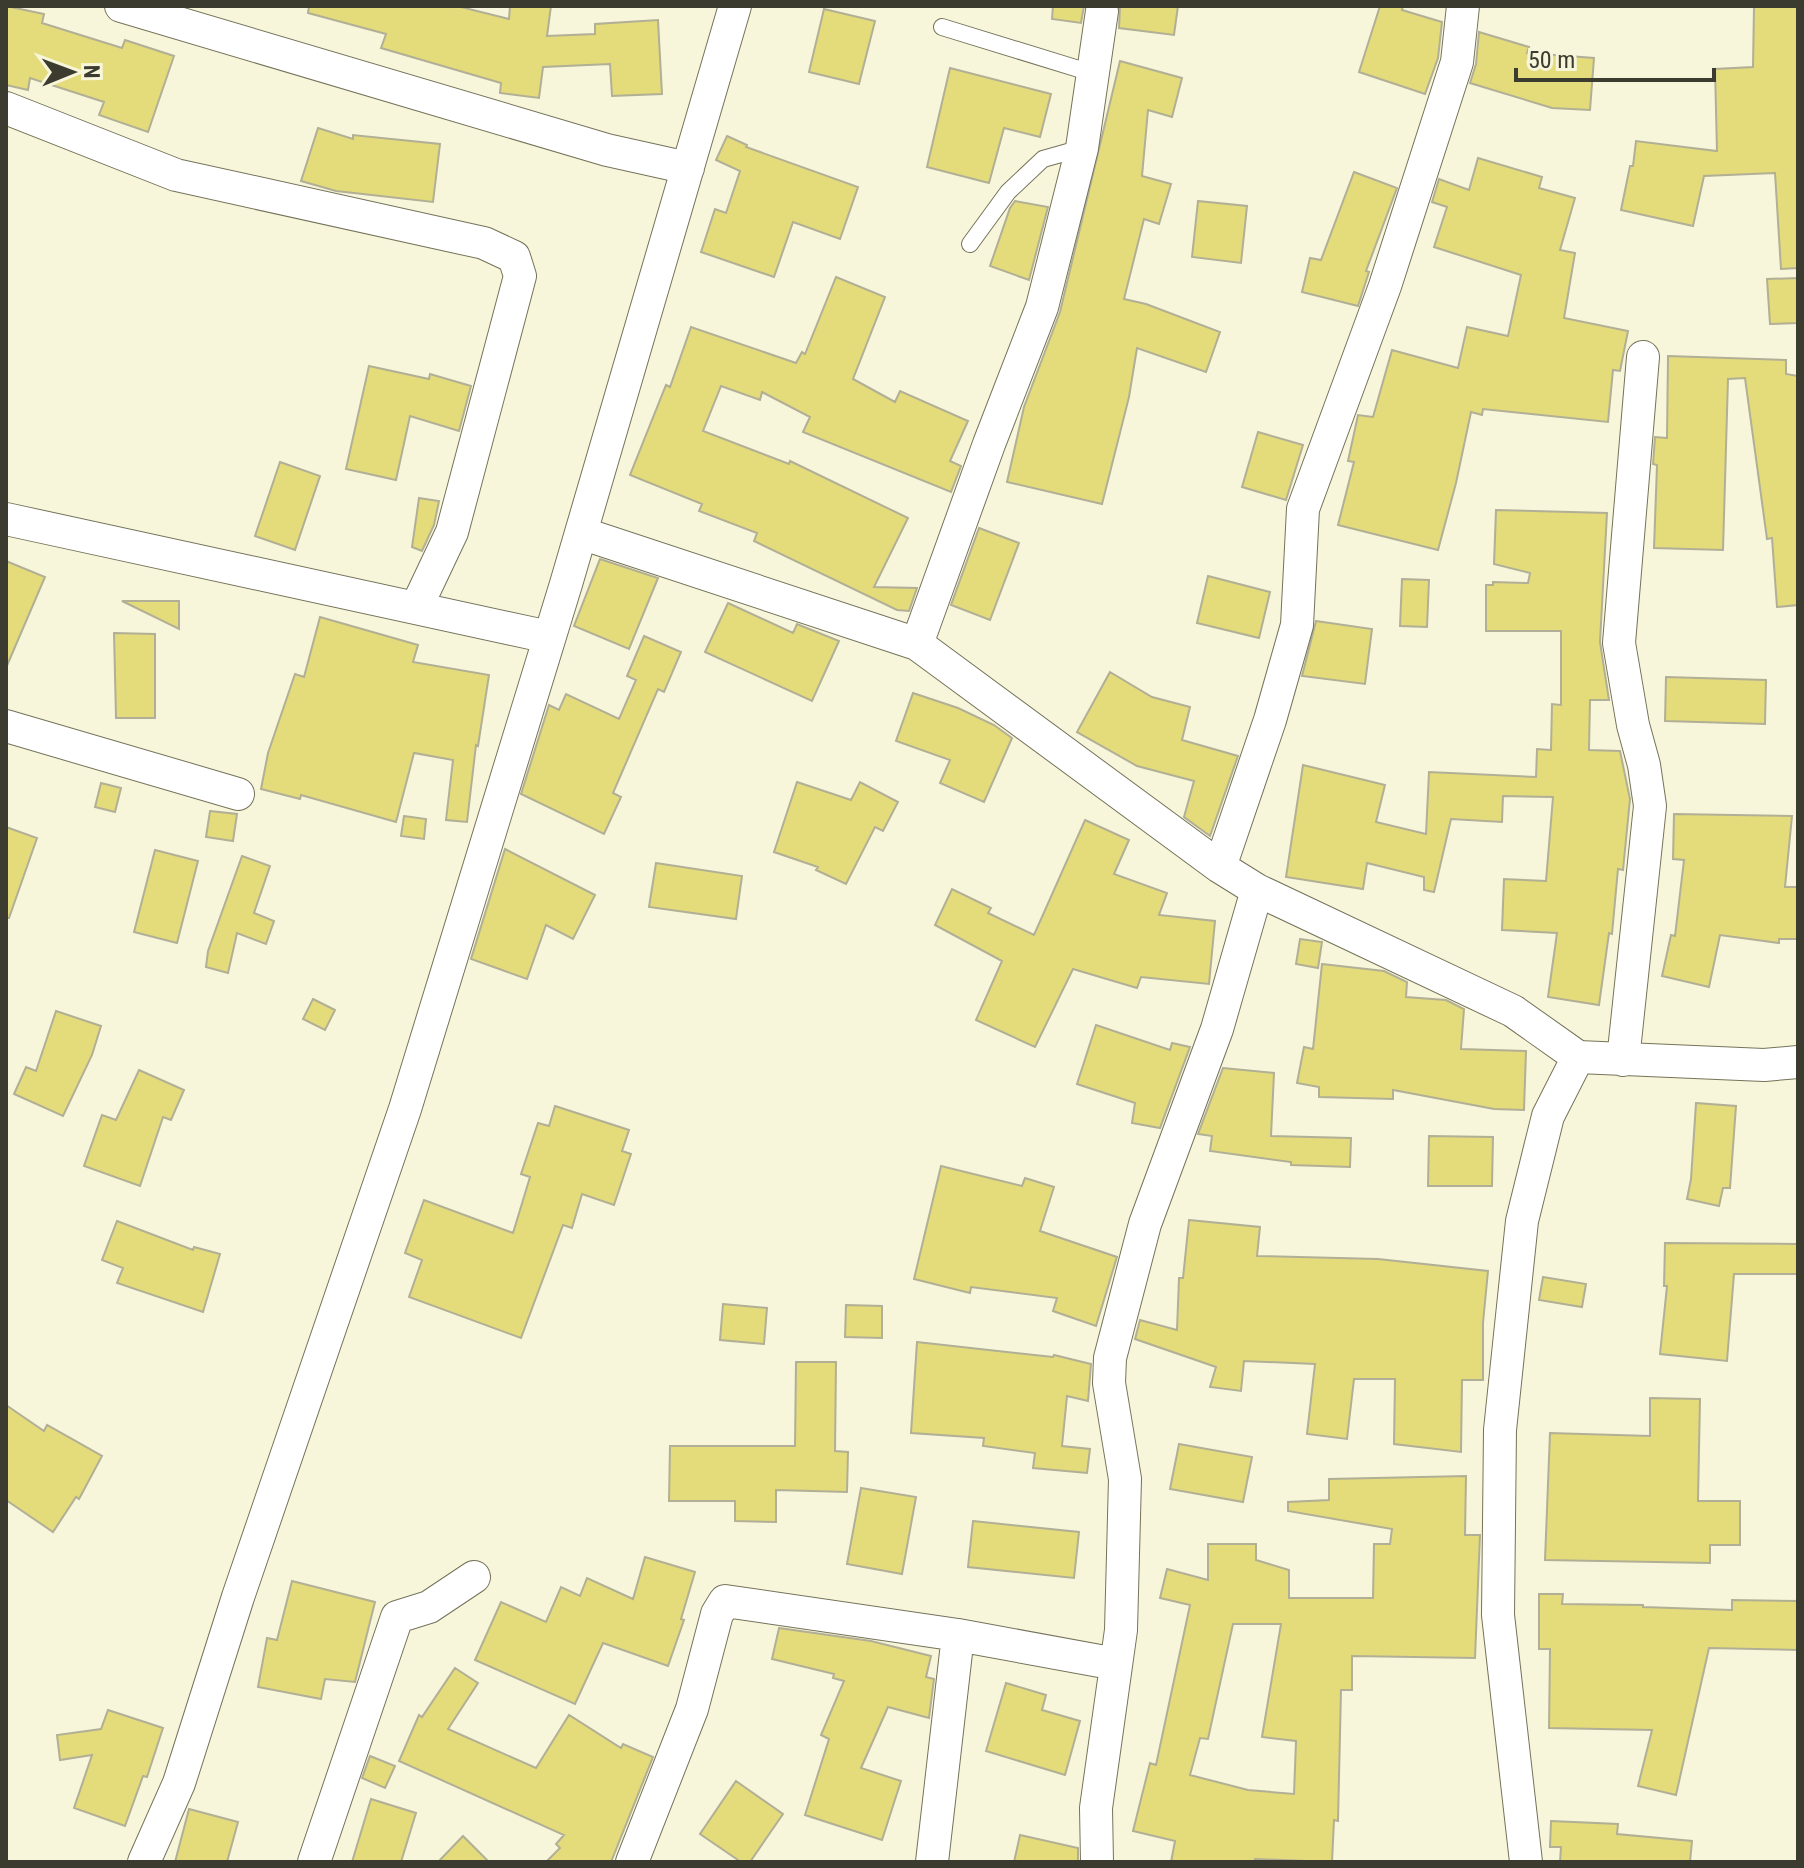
<svg xmlns="http://www.w3.org/2000/svg" width="1804" height="1868" font-family="'Roboto Condensed',sans-serif">
  <style>
    .building { fill: #e4db7b; stroke: #b1af95; stroke-width: 2; fill-rule: evenodd }
    .lines { fill: none; stroke-linecap: round; stroke-linejoin: round }
    .service-casing { stroke: #75735a; stroke-width: 18 }
    .minor-casing { stroke: #75735a; stroke-width: 34 }
    .service { stroke: #fff; stroke-width: 16 }
    .minor { stroke: #fff; stroke-width: 32 }
  </style>
  <rect width="100%" height="100%" fill="#f8f6da"/>
  <path class="building" d="M 6,6 L 44,14 L 42,23 L 122,48 L 125,40 L 174,56 L 148,132 L 99,115 L 104,102 L 30,78 L 28,90 L 6,85 Z
    M 309,6 L 457,6 L 509,19 L 510,6 L 551,6 L 547,36 L 595,34 L 595,24 L 658,20 L 662,94 L 612,96 L 610,64 L 543,67 L 539,98 L 500,93 L 501,83 L 381,48 L 386,34 L 308,13 Z
    M 1053,6 L 1084,6 L 1081,23 L 1052,19 Z
    M 1120,6 L 1178,6 L 1174,35 L 1119,28 Z
    M 1380,6 L 1403,6 L 1402,10 L 1442,22 L 1438,58 L 1425,94 L 1359,72 Z
    M 1754,6 L 1798,6 L 1798,268 L 1781,269 L 1775,173 L 1704,176 L 1693,226 L 1621,210 L 1630,166 L 1633,166 L 1636,141 L 1717,151 L 1715,69 L 1753,67 Z
    M 824,9 L 875,21 L 859,84 L 809,72 Z
    M 1479,32 L 1529,47 L 1527,53 L 1594,58 L 1590,110 L 1552,108 L 1470,83 L 1476,64 Z
    M 1120,61 L 1182,78 L 1172,117 L 1148,110 L 1142,176 L 1171,184 L 1159,224 L 1144,219 L 1124,299 L 1146,304 L 1220,332 L 1206,372 L 1137,348 L 1129,397 L 1102,504 L 1007,482 L 1024,407 L 1060,312 Z
    M 950,68 L 1051,94 L 1040,137 L 1004,128 L 989,183 L 927,167 Z
    M 318,128 L 353,139 L 353,135 L 440,144 L 433,202 L 336,191 L 301,181 Z
    M 727,136 L 747,145 L 746,147 L 858,187 L 840,239 L 793,222 L 774,277 L 701,252 L 715,209 L 726,213 L 740,171 L 716,160 Z
    M 1478,158 L 1542,177 L 1539,188 L 1575,198 L 1560,250 L 1575,253 L 1564,318 L 1628,331 L 1620,371 L 1613,370 L 1608,422 L 1483,409 L 1482,415 L 1471,412 L 1456,483 L 1438,550 L 1338,525 L 1354,462 L 1348,461 L 1358,415 L 1373,417 L 1392,350 L 1458,368 L 1467,327 L 1508,336 L 1521,275 L 1434,247 L 1447,207 L 1432,202 L 1439,179 L 1469,190 Z
    M 1354,172 L 1397,188 L 1366,271 L 1369,272 L 1358,306 L 1302,292 L 1310,258 L 1321,260 Z
    M 1015,201 L 1048,207 L 1029,280 L 990,266 L 1010,208 Z
    M 1198,201 L 1247,206 L 1241,263 L 1192,257 Z
    M 836,277 L 885,297 L 853,379 L 895,402 L 900,391 L 968,421 L 950,461 L 961,466 L 951,492 L 803,432 L 810,417 L 762,392 L 760,400 L 721,386 L 703,431 L 789,464 L 790,461 L 908,518 L 874,587 L 917,588 L 909,611 L 897,610 L 754,541 L 757,533 L 699,511 L 702,504 L 630,475 L 666,385 L 670,387 L 691,327 L 796,363 L 802,352 L 805,354 Z
    M 1798,278 L 1798,323 L 1770,324 L 1767,279 Z
    M 1668,356 L 1786,360 L 1786,374 L 1798,376 L 1798,605 L 1777,607 L 1772,538 L 1767,539 L 1745,378 L 1728,379 L 1723,550 L 1654,548 L 1657,465 L 1653,464 L 1655,437 L 1667,438 Z
    M 369,366 L 429,379 L 430,374 L 471,386 L 459,431 L 410,416 L 396,480 L 346,469 Z
    M 1258,432 L 1303,445 L 1286,500 L 1242,487 Z
    M 280,462 L 320,476 L 295,550 L 255,536 Z
    M 419,498 L 439,501 L 434,525 L 422,551 L 412,547 Z
    M 1496,510 L 1607,513 L 1600,642 L 1609,700 L 1590,700 L 1589,750 L 1620,751 L 1630,799 L 1623,870 L 1618,869 L 1612,934 L 1609,933 L 1599,1005 L 1548,997 L 1557,933 L 1502,930 L 1504,879 L 1546,881 L 1553,797 L 1503,796 L 1502,822 L 1451,819 L 1434,892 L 1424,890 L 1424,877 L 1367,863 L 1363,889 L 1286,877 L 1303,765 L 1385,785 L 1376,822 L 1426,834 L 1429,772 L 1536,777 L 1537,749 L 1551,750 L 1552,704 L 1561,705 L 1561,631 L 1486,631 L 1486,585 L 1493,585 L 1493,582 L 1528,583 L 1530,573 L 1494,564 Z
    M 979,528 L 1019,543 L 990,620 L 951,605 Z
    M 600,559 L 658,578 L 629,649 L 574,626 Z
    M 6,561 L 45,577 L 6,668 Z
    M 1208,576 L 1270,592 L 1259,638 L 1197,623 Z
    M 1402,579 L 1429,580 L 1427,627 L 1400,626 Z
    M 122,601 L 179,601 L 179,629 Z
    M 728,603 L 793,633 L 797,624 L 839,641 L 812,701 L 705,652 Z
    M 320,617 L 418,645 L 413,662 L 489,675 L 478,746 L 476,745 L 467,822 L 446,820 L 453,760 L 414,753 L 396,822 L 301,795 L 300,799 L 261,789 L 268,753 L 295,674 L 304,677 Z
    M 1316,621 L 1372,629 L 1365,684 L 1302,676 Z
    M 114,633 L 155,634 L 155,718 L 116,718 Z
    M 644,636 L 681,652 L 664,692 L 658,689 L 613,793 L 621,797 L 604,834 L 521,794 L 549,705 L 559,710 L 566,694 L 619,719 L 636,680 L 627,676 Z
    M 1110,672 L 1152,697 L 1190,707 L 1182,740 L 1238,756 L 1210,836 L 1184,817 L 1194,781 L 1137,766 L 1077,732 Z
    M 1666,677 L 1766,680 L 1765,724 L 1665,721 Z
    M 913,693 L 958,708 L 994,725 L 1012,738 L 984,802 L 940,783 L 950,760 L 896,741 Z
    M 797,782 L 851,800 L 860,782 L 898,802 L 883,831 L 875,827 L 846,884 L 816,870 L 818,867 L 774,852 Z
    M 101,783 L 121,788 L 115,812 L 95,807 Z
    M 210,811 L 237,814 L 233,841 L 206,837 Z
    M 1674,814 L 1792,816 L 1785,887 L 1798,887 L 1798,939 L 1779,939 L 1779,943 L 1720,935 L 1709,987 L 1662,976 L 1671,935 L 1675,936 L 1684,860 L 1673,859 Z
    M 404,816 L 426,819 L 424,839 L 401,836 Z
    M 1085,820 L 1129,840 L 1114,874 L 1167,893 L 1159,915 L 1215,921 L 1209,984 L 1141,977 L 1137,988 L 1073,969 L 1035,1047 L 976,1020 L 1002,961 L 935,925 L 952,889 L 991,908 L 988,913 L 1034,935 Z
    M 6,827 L 37,838 L 9,918 L 6,918 Z
    M 505,849 L 595,895 L 573,939 L 546,925 L 527,979 L 471,959 Z
    M 155,850 L 198,861 L 177,943 L 134,932 Z
    M 242,856 L 270,866 L 254,913 L 274,921 L 266,944 L 237,933 L 228,973 L 206,967 L 208,951 Z
    M 656,863 L 742,876 L 736,919 L 649,907 Z
    M 1300,939 L 1322,942 L 1318,968 L 1296,964 Z
    M 1322,964 L 1384,971 L 1407,982 L 1406,997 L 1446,1000 L 1464,1009 L 1461,1049 L 1526,1051 L 1524,1110 L 1494,1109 L 1393,1090 L 1393,1099 L 1319,1097 L 1319,1087 L 1297,1083 L 1304,1047 L 1313,1049 Z
    M 313,999 L 335,1010 L 325,1030 L 303,1019 Z
    M 56,1011 L 101,1026 L 92,1055 L 63,1116 L 14,1094 L 26,1067 L 36,1071 Z
    M 1096,1025 L 1170,1050 L 1172,1043 L 1190,1047 L 1160,1128 L 1132,1123 L 1135,1103 L 1077,1084 Z
    M 1223,1068 L 1274,1073 L 1271,1136 L 1351,1138 L 1350,1167 L 1291,1165 L 1291,1162 L 1210,1151 L 1212,1136 L 1198,1134 Z
    M 139,1070 L 184,1090 L 171,1120 L 163,1117 L 140,1186 L 84,1166 L 102,1115 L 116,1120 Z
    M 1696,1103 L 1736,1106 L 1730,1188 L 1723,1188 L 1719,1206 L 1687,1199 L 1691,1179 Z
    M 555,1106 L 629,1130 L 622,1151 L 631,1154 L 614,1205 L 582,1194 L 572,1228 L 563,1225 L 521,1338 L 409,1297 L 422,1260 L 405,1253 L 424,1200 L 513,1233 L 530,1177 L 521,1174 L 538,1123 L 549,1126 Z
    M 1429,1136 L 1493,1137 L 1492,1186 L 1428,1186 Z
    M 941,1166 L 1022,1186 L 1025,1178 L 1054,1187 L 1040,1231 L 1117,1257 L 1096,1326 L 1053,1311 L 1057,1298 L 971,1287 L 970,1293 L 914,1279 Z
    M 1189,1220 L 1260,1227 L 1257,1256 L 1378,1259 L 1488,1271 L 1483,1323 L 1483,1380 L 1462,1380 L 1461,1452 L 1394,1444 L 1395,1379 L 1354,1379 L 1347,1439 L 1307,1434 L 1315,1364 L 1244,1361 L 1241,1391 L 1210,1387 L 1216,1367 L 1135,1339 L 1140,1320 L 1177,1330 L 1179,1278 L 1183,1278 Z
    M 117,1221 L 193,1250 L 194,1247 L 220,1254 L 203,1312 L 117,1283 L 123,1268 L 102,1260 Z
    M 1665,1243 L 1797,1244 L 1797,1274 L 1734,1274 L 1727,1361 L 1660,1354 L 1667,1286 L 1664,1286 Z
    M 1543,1277 L 1586,1284 L 1582,1307 L 1539,1300 Z
    M 723,1304 L 767,1308 L 764,1344 L 720,1340 Z
    M 846,1305 L 882,1306 L 882,1338 L 845,1337 Z
    M 917,1342 L 1053,1357 L 1054,1355 L 1091,1364 L 1088,1401 L 1067,1396 L 1062,1446 L 1090,1449 L 1087,1473 L 1033,1468 L 1035,1453 L 983,1446 L 984,1438 L 911,1433 Z
    M 796,1362 L 836,1362 L 835,1451 L 848,1452 L 847,1492 L 776,1490 L 776,1522 L 735,1521 L 735,1501 L 669,1501 L 670,1446 L 795,1446 Z
    M 1650,1398 L 1700,1399 L 1698,1501 L 1740,1501 L 1740,1545 L 1710,1545 L 1710,1563 L 1545,1560 L 1550,1433 L 1650,1436 Z
    M 6,1405 L 44,1431 L 47,1425 L 102,1456 L 79,1499 L 76,1497 L 53,1532 L 6,1500 Z
    M 1179,1444 L 1252,1457 L 1243,1502 L 1170,1489 Z
    M 1466,1476 L 1465,1535 L 1480,1535 L 1475,1658 L 1352,1656 L 1352,1690 L 1341,1690 L 1338,1821 L 1334,1820 L 1332,1862 L 1255,1859 L 1254,1862 L 1171,1862 L 1175,1841 L 1133,1831 L 1150,1763 L 1156,1765 L 1190,1605 L 1160,1598 L 1167,1569 L 1208,1580 L 1208,1544 L 1256,1544 L 1256,1560 L 1289,1570 L 1289,1598 L 1373,1598 L 1374,1544 L 1390,1544 L 1392,1529 L 1288,1511 L 1288,1502 L 1329,1500 L 1329,1479 ZM 1233,1624 L 1281,1624 L 1262,1737 L 1296,1741 L 1294,1794 L 1248,1790 L 1190,1775 L 1200,1738 L 1208,1739 Z
    M 861,1488 L 916,1497 L 902,1574 L 847,1564 Z
    M 973,1521 L 1079,1532 L 1074,1578 L 968,1567 Z
    M 645,1557 L 695,1572 L 681,1619 L 684,1620 L 668,1666 L 603,1643 L 575,1704 L 475,1660 L 501,1602 L 546,1622 L 561,1587 L 580,1596 L 587,1578 L 633,1599 Z
    M 292,1581 L 375,1602 L 355,1682 L 325,1679 L 321,1699 L 258,1687 L 267,1638 L 277,1640 Z
    M 1539,1594 L 1563,1594 L 1562,1604 L 1643,1605 L 1643,1607 L 1732,1610 L 1732,1600 L 1798,1601 L 1798,1650 L 1709,1648 L 1676,1795 L 1638,1786 L 1652,1730 L 1549,1728 L 1550,1649 L 1539,1649 Z
    M 779,1628 L 871,1641 L 931,1656 L 926,1677 L 934,1679 L 929,1718 L 888,1707 L 861,1768 L 901,1781 L 882,1840 L 805,1815 L 829,1739 L 821,1735 L 844,1681 L 833,1678 L 834,1674 L 772,1659 Z
    M 455,1668 L 478,1683 L 448,1729 L 536,1768 L 569,1715 L 621,1748 L 623,1744 L 653,1757 L 611,1862 L 546,1862 L 560,1848 L 556,1844 L 564,1835 L 399,1761 L 419,1715 L 422,1717 Z
    M 1006,1683 L 1046,1695 L 1042,1710 L 1080,1721 L 1065,1775 L 986,1751 Z
    M 108,1710 L 163,1728 L 147,1777 L 143,1776 L 125,1826 L 74,1808 L 92,1755 L 60,1760 L 57,1735 L 101,1729 Z
    M 370,1756 L 395,1766 L 385,1788 L 362,1778 Z
    M 736,1781 L 783,1814 L 750,1862 L 741,1862 L 700,1834 Z
    M 371,1799 L 416,1813 L 401,1862 L 352,1862 Z
    M 189,1809 L 238,1822 L 227,1862 L 175,1862 Z
    M 1551,1821 L 1618,1824 L 1617,1834 L 1692,1841 L 1690,1862 L 1560,1862 L 1561,1847 L 1550,1847 Z
    M 1020,1835 L 1078,1848 L 1078,1862 L 1014,1862 Z
    M 463,1836 L 489,1862 L 438,1862 Z"/>
  <g class="lines">
    <defs>
      <path id="service" d="M 942,27 L 1095,74
        M 970,244 L 1008,192 L 1043,159 L 1082,148"/>
      <path id="minor" d="M 121,6 L 607,150 L 688,168
        M 6,108 L 176,175 L 484,243 L 514,257 L 520,276 L 452,532 L 416,608
        M 6,519 L 549,637
        M 581,533 L 917,644 L 1220,867 L 1257,890 L 1513,1011 L 1578,1057 L 1764,1065 L 1798,1062
        M 917,644 L 989,444 L 1042,307 L 1082,148 L 1102,11
        M 6,726 L 238,794
        M 1220,867 L 1270,720 L 1297,625 L 1303,509 L 1385,286 L 1457,62 L 1463,6
        M 1623,1060 L 1650,806 L 1644,765 L 1633,725 L 1619,643 L 1643,357
        M 144,1862 L 179,1783 L 238,1597 L 405,1109 L 566,584 L 735,6
        M 314,1862 L 397,1617 L 429,1607 L 474,1577
        M 632,1862 L 692,1709 L 717,1614 L 725,1601 L 958,1635
        M 932,1862 L 958,1635 L 1116,1664
        M 1097,1862 L 1096,1808 L 1121,1630 L 1125,1479 L 1109,1383 L 1110,1358 L 1145,1224 L 1217,1029 L 1257,890
        M 1526,1862 L 1498,1615 L 1500,1430 L 1522,1221 L 1548,1116 L 1578,1057"/>
    </defs>
    <use href="#service" class="service-casing"/>
    <use href="#minor" class="minor-casing"/>
    <use href="#service" class="service"/>
    <use href="#minor" class="minor"/>
  </g>
  <rect width="1804" height="1868" fill="none" stroke="#3c3b30" stroke-width="16"/>
  <g transform="translate(72 72) rotate(89)" stroke="#f8f6da" stroke-width="6" paint-order="stroke">
  <path d="M0-6L14 30L0 20L-14 30Z" fill="#3c3b30"/>
  <text y="-12" font-size="22" font-weight="bold" text-anchor="middle" fill="#3c3b30">N</text>
  </g>
  <path d="M1516 68v12h198v-12" fill="none" stroke="#3c3b30" stroke-width="4"/>
  <text x="1528" y="68" font-size="24" fill="#3c3b30" stroke="#f8f6da" stroke-width="6" paint-order="stroke">50 m</text>
</svg>
